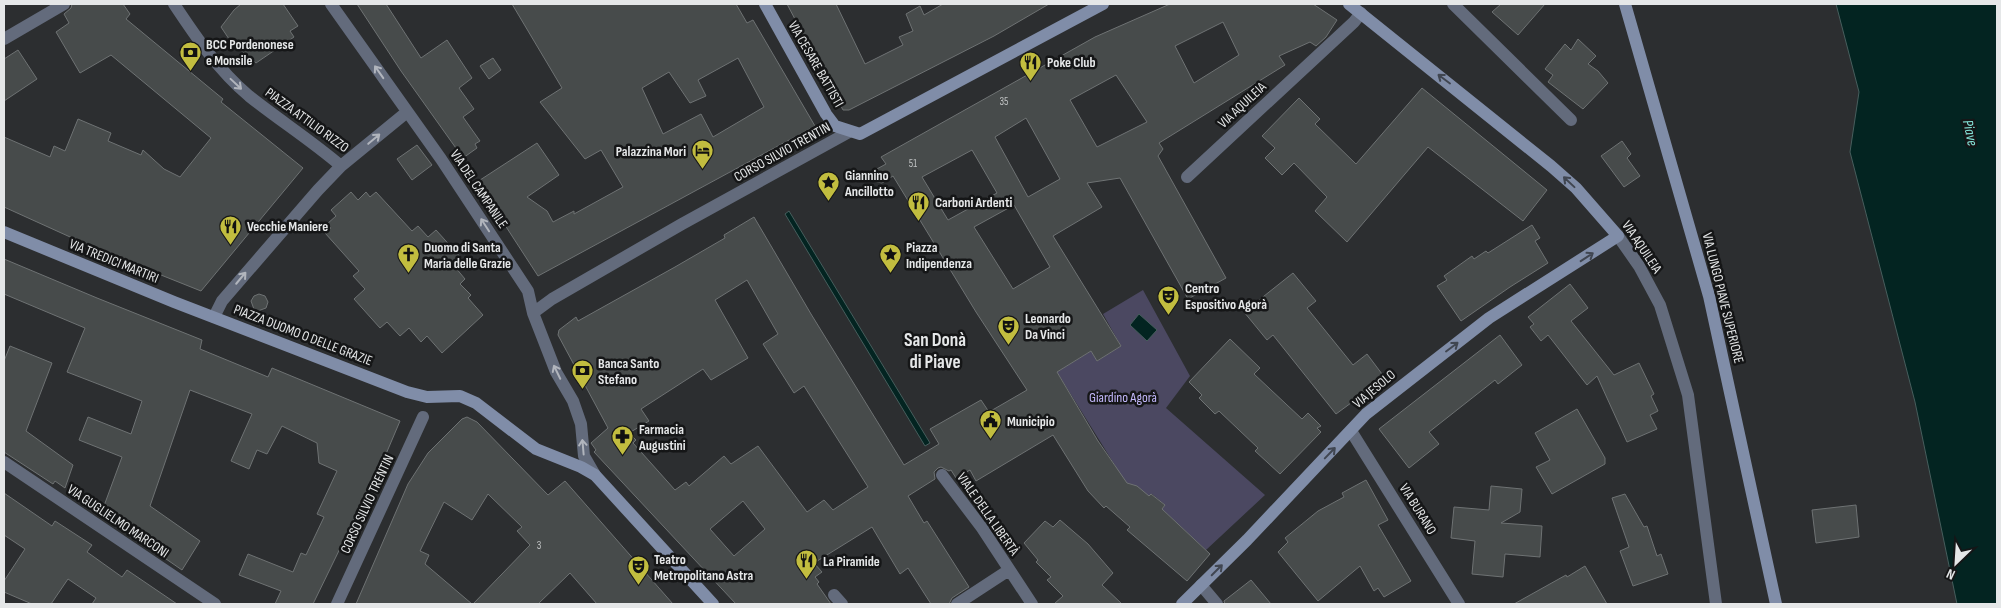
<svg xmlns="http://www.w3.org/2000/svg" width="2001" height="608" font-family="'Sofia Sans Condensed',sans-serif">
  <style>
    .green { fill: #4b4861 }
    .water { fill: #032421; stroke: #475e5d }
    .building { fill: #474b4b; stroke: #6e7273; fill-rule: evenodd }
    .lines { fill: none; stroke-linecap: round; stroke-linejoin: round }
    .street { stroke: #636b7c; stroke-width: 12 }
    .secondary { stroke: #808da8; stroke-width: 12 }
    .oneway { stroke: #b1b5bd }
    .oneway2 { stroke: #404651 }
    .labels { text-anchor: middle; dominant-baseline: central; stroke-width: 5; stroke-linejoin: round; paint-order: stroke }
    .number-label { font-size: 11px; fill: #bec0c1 }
    .poi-label { font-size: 14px; font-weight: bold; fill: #e5e7e8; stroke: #151617; text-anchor: start }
    .street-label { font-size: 14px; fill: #e5e7e8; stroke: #151617 }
    .park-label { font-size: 14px; fill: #c2b7fa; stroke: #151617 }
    .water-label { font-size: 15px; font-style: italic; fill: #86e6db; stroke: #151617 }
    .district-label { font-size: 19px; font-weight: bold; fill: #e5e7e8; stroke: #151617 }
  </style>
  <rect width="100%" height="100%" fill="#2c2e30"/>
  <path class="green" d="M 1143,290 L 1190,376 L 1166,408 L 1265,495 L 1206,550 L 1162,509 L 1165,505 L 1152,494 L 1149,496 L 1113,479 L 1116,467 L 1057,372 L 1091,351 L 1097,361 L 1121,346 L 1103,314 Z"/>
  <path class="water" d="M 1836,4 L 1997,4 L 1997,604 L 1957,604 L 1915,402 L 1850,152 L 1859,92 Z
    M 789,211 L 930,443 L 925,446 L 785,214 Z
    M 1139,314 L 1157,330 L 1147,341 L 1130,325 Z"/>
  <path class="building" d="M 72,4 L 123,4 L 130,14 L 126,19 L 223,99 L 221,102 L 303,168 L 201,291 L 101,251 L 4,207 L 4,137 L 50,157 L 54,146 L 65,151 L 78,119 L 111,133 L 108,141 L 141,155 L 143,150 L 164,169 L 180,177 L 211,138 L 111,55 L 80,73 L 56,32 L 69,23 L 64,14 L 71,8 Z
    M 241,4 L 283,4 L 298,26 L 290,31 L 294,37 L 256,63 L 231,42 L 221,27 L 234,10 Z
    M 357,4 L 386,4 L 421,58 L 447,40 L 472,78 L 459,88 L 474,109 L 463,117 L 480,141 L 475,144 L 477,148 L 463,158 L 401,71 Z
    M 512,4 L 736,4 L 747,23 L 753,20 L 815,126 L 538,276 L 477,182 L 537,143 L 559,175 L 527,197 L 547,211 L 553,222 L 574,211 L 574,214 L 623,187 L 601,150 L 585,159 L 540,102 L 562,88 ZM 738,58 L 764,107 L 713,137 L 701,114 L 663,134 L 642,88 L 669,72 L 690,103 L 706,96 L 698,80 Z
    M 787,4 L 836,4 L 865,64 L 903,45 L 899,37 L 913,31 L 906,14 L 920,6 L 924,15 L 943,4 L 1049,4 L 994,36 L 849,110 L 843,110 Z
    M 1170,4 L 1313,4 L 1337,20 L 1326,37 L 1316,46 L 1310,42 L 1279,56 L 1285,65 L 1159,143 L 1163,149 L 1158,156 L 1226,278 L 1188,299 L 1120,178 L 1087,183 L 1102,207 L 1053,236 L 1121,346 L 1097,361 L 1091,351 L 1057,372 L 1098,441 L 1127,483 L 1137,486 L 1149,496 L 1151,494 L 1165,505 L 1162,509 L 1210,554 L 1187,581 L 1127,530 L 1130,527 L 1106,506 L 1104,508 L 1088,491 L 1053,435 L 976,481 L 970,470 L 956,478 L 951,470 L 949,471 L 941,467 L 938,468 L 934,472 L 935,479 L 908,496 L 924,523 L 927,521 L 969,587 L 952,598 L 949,604 L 931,604 L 908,568 L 900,574 L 872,527 L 814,563 L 822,572 L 815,577 L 819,582 L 817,584 L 831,604 L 736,604 L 594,452 L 596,450 L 591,443 L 608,428 L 558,335 L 559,330 L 576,317 L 578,321 L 675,267 L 725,238 L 724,235 L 754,217 L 811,314 L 904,465 L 939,444 L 930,429 L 981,400 L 989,412 L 1027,390 L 976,312 L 893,176 L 882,183 L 872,181 L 875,170 L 886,164 L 881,157 L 1095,37 ZM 1223,22 L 1239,55 L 1194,83 L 1175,46 ZM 1116,75 L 1147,122 L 1097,147 L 1070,100 ZM 1026,118 L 1060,179 L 1028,197 L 995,137 ZM 972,150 L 997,193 L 948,220 L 922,177 ZM 1014,205 L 1050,267 L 1013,289 L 974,227 ZM 747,280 L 778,334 L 763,344 L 794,393 L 804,386 L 868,487 L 833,510 L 824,500 L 807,512 L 758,446 L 731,464 L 724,456 L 689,486 L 686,482 L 675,490 L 633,443 L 636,440 L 629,433 L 649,421 L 641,409 L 703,369 L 711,380 L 748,358 L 715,300 ZM 743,501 L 765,529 L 734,556 L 710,529 Z
    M 1501,4 L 1545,4 L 1518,35 L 1492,12 Z
    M 1578,39 L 1596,56 L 1588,64 L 1598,71 L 1608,83 L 1583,109 L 1548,82 L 1553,75 L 1545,69 L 1565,44 L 1571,50 Z
    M 18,50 L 37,79 L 4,101 L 4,59 Z
    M 493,58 L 501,70 L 489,79 L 480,66 Z
    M 1422,88 L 1547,190 L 1523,221 L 1428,147 L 1347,242 L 1315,211 L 1327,197 L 1294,163 L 1282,175 L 1265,158 L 1275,148 L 1262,136 L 1299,98 L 1320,119 L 1315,124 L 1356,164 Z
    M 1622,141 L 1631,154 L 1627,158 L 1640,176 L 1624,187 L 1601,156 Z
    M 417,145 L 432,165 L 412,180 L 397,159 Z
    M 351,192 L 358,200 L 366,192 L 370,197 L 376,192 L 412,231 L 418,226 L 428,237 L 436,230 L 463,260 L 455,267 L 465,279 L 460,284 L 471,295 L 468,298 L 483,315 L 442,353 L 427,336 L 421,342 L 409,328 L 400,336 L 387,322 L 380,328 L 354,299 L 365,289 L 353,276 L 359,271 L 325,233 L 331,228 L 327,224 L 336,216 L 331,210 Z
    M 1532,225 L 1540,238 L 1535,241 L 1548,263 L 1510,287 L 1461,321 L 1437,286 L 1447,280 L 1444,276 L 1472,256 L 1474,259 L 1486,251 L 1488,253 Z
    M 4,259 L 97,298 L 202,340 L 200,349 L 268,377 L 272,368 L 400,421 L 386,454 L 313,604 L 275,604 L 281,591 L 239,575 L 248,554 L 293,572 L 301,553 L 306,555 L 324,517 L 317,514 L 337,471 L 319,463 L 317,443 L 282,426 L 267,454 L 257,450 L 249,469 L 231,461 L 252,414 L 190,390 L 150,506 L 200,541 L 182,570 L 101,514 L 122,457 L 79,440 L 88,417 L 131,434 L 142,401 L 67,372 L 85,328 L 4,294 Z
    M 1293,273 L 1316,301 L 1307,308 L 1353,365 L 1367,354 L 1385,378 L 1336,414 L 1273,335 L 1267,340 L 1244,312 Z
    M 1570,284 L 1588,308 L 1571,321 L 1614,375 L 1639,363 L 1654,394 L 1651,396 L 1658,411 L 1650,415 L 1657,429 L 1627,442 L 1597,376 L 1587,385 L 1548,335 L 1541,341 L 1530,327 L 1534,324 L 1528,317 Z
    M 259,294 L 265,296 L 268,302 L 266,308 L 255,312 L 251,301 L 254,296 Z
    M 1500,335 L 1522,365 L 1498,384 L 1495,380 L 1429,432 L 1439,444 L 1409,468 L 1379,429 Z
    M 1230,339 L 1260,368 L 1254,374 L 1302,419 L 1308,413 L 1321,426 L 1317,428 L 1321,432 L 1280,474 L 1255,451 L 1258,448 L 1219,411 L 1215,414 L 1199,398 L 1202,395 L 1189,382 Z
    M 10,346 L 52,363 L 26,431 L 73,465 L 65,488 L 55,481 L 53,484 L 4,452 L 4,361 Z
    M 1577,409 L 1605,458 L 1605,464 L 1552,494 L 1536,467 L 1550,460 L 1535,433 Z
    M 467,417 L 477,422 L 548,495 L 565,481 L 673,604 L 597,604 L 570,573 L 538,604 L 473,604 L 530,545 L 517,531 L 522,527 L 488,494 L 472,520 L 444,502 L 420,551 L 429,555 L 425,564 L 472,604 L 356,604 L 408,484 L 428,453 L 462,419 Z
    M 1366,480 L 1388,520 L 1378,525 L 1411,581 L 1384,597 L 1378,588 L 1374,591 L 1360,566 L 1318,601 L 1278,552 L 1288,542 L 1285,538 L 1318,511 L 1344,497 L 1342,493 Z
    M 1491,486 L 1522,489 L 1520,512 L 1501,523 L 1542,526 L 1540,557 L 1505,554 L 1503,577 L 1472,574 L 1475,541 L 1451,538 L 1454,507 L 1489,510 Z
    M 4,493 L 52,526 L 55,521 L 92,545 L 87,552 L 122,577 L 127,570 L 177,604 L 92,604 L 96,598 L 68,579 L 51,604 L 32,604 L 4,592 L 4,581 L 25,549 L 4,535 Z
    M 1625,494 L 1644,527 L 1647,526 L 1657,556 L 1661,554 L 1668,574 L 1633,586 L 1620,551 L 1629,547 L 1612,498 Z
    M 1856,505 L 1859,537 L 1816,543 L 1812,510 Z
    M 1060,520 L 1088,544 L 1113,573 L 1102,585 L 1122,604 L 1054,604 L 1063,596 L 1047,580 L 1051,577 L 1036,562 L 1038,560 L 1024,543 L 1045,521 L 1053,527 Z
    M 1585,566 L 1607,604 L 1514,604 L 1566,575 L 1567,577 Z
    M 1251,580 L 1271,604 L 1225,604 L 1224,601 Z"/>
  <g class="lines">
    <path class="street" d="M 174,4 C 196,37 218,70 249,96 C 279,120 312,141 341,166
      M 331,4 L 441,159 L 528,291 L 533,313 L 556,372 L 573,401 L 581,424 L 584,456 L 595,475
      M 1453,4 L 1571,120
      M 4,39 L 64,4
      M 1187,177 L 1354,22 L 1361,13
      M 1618,236 L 1639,266 L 1660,305 L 1688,395 L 1716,604
      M 533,313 L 552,299 L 682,224 L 849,132
      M 214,317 L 222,301 L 318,190 L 341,166 L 407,112
      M 1351,431 L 1459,604
      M 4,462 L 215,604
      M 942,475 L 982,528 L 1032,604
      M 1201,585 L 1217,604
      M 834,595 L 842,604
      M 337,604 L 423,417
      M 957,604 L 1009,570"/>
    <path class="secondary" d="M 765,4 L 826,114 L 835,126 L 860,134 L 1103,4
      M 1625,4 L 1709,296 L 1776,604
      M 4,232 L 174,302 L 407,392 L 427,397 L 460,396 L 476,403 L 536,449 L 581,467 L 595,475 L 713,604
      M 1182,604 L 1247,540 L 1366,414 L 1489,318 L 1618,236 L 1576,188 L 1551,166 L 1349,4"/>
  </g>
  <defs><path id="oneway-shaft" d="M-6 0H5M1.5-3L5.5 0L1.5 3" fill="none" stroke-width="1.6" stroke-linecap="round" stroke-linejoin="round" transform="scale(1.25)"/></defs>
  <g class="oneway">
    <use href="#oneway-shaft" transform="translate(379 72) rotate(-125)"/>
    <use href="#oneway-shaft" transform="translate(236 84) rotate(43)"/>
    <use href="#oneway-shaft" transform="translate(374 139) rotate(-40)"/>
    <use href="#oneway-shaft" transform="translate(485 225) rotate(-123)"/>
    <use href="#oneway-shaft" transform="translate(241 278) rotate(-50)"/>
    <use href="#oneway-shaft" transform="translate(557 372) rotate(-116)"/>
    <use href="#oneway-shaft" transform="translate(583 447) rotate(-95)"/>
  </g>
  <g class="oneway2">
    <use href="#oneway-shaft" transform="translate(1444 79) rotate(-143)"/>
    <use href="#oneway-shaft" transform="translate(1569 182) rotate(-137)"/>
    <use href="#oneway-shaft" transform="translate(1587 257) rotate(-33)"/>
    <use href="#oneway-shaft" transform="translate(1452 347) rotate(-37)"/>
    <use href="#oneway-shaft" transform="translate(1330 453) rotate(-46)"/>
    <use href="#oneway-shaft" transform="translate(1217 570) rotate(-45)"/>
  </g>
  <defs>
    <symbol id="bank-pin" viewBox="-11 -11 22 30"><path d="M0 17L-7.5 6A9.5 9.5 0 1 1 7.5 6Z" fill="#c2bd3f" stroke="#151617"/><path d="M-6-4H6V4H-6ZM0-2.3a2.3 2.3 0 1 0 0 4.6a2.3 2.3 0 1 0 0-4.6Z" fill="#111"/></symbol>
    <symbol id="restaurant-pin" viewBox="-11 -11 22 30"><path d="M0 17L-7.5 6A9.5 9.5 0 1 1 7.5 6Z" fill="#c2bd3f" stroke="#151617"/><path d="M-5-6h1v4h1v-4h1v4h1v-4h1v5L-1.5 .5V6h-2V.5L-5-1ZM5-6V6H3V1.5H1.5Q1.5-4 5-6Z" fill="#111"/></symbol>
    <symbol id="hotel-pin" viewBox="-11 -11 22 30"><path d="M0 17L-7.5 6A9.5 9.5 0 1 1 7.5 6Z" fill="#c2bd3f" stroke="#151617"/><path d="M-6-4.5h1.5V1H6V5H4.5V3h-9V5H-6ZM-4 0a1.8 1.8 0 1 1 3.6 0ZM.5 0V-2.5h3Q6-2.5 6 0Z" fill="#111"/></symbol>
    <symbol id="sight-pin" viewBox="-11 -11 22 30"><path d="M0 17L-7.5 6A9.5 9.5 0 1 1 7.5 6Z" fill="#c2bd3f" stroke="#151617"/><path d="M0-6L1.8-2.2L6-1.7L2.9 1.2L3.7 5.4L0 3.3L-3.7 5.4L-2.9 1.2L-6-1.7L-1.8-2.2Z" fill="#111"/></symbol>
    <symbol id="church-pin" viewBox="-11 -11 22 30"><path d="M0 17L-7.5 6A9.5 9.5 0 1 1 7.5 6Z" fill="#c2bd3f" stroke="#151617"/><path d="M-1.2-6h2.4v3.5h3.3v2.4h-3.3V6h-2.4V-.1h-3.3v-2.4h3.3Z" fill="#111"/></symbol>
    <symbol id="theatre-pin" viewBox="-11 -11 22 30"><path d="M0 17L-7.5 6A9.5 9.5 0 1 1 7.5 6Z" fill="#c2bd3f" stroke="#151617"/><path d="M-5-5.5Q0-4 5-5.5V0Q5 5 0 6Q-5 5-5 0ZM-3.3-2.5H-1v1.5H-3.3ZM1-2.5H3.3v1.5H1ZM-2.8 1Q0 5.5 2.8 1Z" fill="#111"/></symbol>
    <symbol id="civic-pin" viewBox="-11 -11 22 30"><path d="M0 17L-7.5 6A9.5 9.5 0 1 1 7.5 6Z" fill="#c2bd3f" stroke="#151617"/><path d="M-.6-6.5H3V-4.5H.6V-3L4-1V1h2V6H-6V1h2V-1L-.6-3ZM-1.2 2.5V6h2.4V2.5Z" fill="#111"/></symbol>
    <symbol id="pharmacy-pin" viewBox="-11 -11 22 30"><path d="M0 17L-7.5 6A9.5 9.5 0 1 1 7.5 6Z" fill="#c2bd3f" stroke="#151617"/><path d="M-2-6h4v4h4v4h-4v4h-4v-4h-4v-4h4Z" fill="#111"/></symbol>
  </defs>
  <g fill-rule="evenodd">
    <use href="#bank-pin" x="178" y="40" width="25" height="34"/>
    <use href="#restaurant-pin" x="1018" y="50" width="25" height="34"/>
    <use href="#hotel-pin" x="690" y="138" width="25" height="34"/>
    <use href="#sight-pin" x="816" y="170" width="25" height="34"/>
    <use href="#restaurant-pin" x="906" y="190" width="25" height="34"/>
    <use href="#restaurant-pin" x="218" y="214" width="25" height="34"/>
    <use href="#church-pin" x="396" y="242" width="25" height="34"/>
    <use href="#sight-pin" x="878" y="242" width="25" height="34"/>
    <use href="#theatre-pin" x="1156" y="284" width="25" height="34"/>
    <use href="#theatre-pin" x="996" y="314" width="25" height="34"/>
    <use href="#bank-pin" x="570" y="358" width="25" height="34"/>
    <use href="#civic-pin" x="978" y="408" width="25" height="34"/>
    <use href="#pharmacy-pin" x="610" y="424" width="25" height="34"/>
    <use href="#restaurant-pin" x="794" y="548" width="25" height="34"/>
    <use href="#theatre-pin" x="626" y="554" width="25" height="34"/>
  </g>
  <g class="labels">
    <g class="number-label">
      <text x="1004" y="101">35</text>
      <text x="913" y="163">51</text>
      <text x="539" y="545">3</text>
    </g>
    <g class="poi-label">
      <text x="206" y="44">BCC Pordenonese<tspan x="206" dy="16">e Monsile</tspan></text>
      <text x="1047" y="62">Poke Club</text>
      <text x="686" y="151" text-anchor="end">Palazzina Mori</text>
      <text x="845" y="175">Giannino<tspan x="845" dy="16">Ancillotto</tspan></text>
      <text x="935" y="202">Carboni Ardenti</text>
      <text x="247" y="226">Vecchie Maniere</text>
      <text x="424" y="247">Duomo di Santa<tspan x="424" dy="16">Maria delle Grazie</tspan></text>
      <text x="906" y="247">Piazza<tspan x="906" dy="16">Indipendenza</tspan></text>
      <text x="1185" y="288">Centro<tspan x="1185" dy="16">Espositivo Agorà</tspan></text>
      <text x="1025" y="318">Leonardo<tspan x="1025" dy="16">Da Vinci</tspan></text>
      <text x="598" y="363">Banca Santo<tspan x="598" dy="16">Stefano</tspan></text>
      <text x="1007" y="421">Municipio</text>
      <text x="639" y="429">Farmacia<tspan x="639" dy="16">Augustini</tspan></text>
      <text x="654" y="559">Teatro<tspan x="654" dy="16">Metropolitano Astra</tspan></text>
      <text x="823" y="561">La Piramide</text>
    </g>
    <g class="street-label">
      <text transform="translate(816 64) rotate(60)">VIA CESARE BATTISTI</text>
      <text transform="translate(1242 105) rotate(-43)">VIA AQUILEIA</text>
      <text transform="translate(307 120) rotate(36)">PIAZZA ATTILIO RIZZO</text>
      <text transform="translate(782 152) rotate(-29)">CORSO SILVIO TRENTIN</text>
      <text transform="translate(479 189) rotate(56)">VIA DEL CAMPANILE</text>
      <text transform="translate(1642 247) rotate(56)">VIA AQUILEIA</text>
      <text transform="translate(114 261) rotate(22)">VIA TREDICI MARTIRI</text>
      <text transform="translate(1723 298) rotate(76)">VIA LUNGO PIAVE SUPERIORE</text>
      <text transform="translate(303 335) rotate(21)">PIAZZA DUOMO O DELLE GRAZIE</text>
      <text transform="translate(1374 389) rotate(-40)">VIA JESOLO</text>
      <text transform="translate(367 504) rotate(-65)">CORSO SILVIO TRENTIN</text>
      <text transform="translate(1418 509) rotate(58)">VIA BURANO</text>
      <text transform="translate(988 514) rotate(55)">VIALE DELLA LIBERTÀ</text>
      <text transform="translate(118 521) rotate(34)">VIA GUGLIELMO MARCONI</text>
    </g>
    <g class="park-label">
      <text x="1123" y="397">Giardino Agorà</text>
    </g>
    <g class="water-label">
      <text transform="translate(1970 133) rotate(78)">Piave</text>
    </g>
    <g class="district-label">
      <text x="935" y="340">San Donà<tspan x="935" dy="22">di Piave</tspan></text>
    </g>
  </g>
  <rect width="2001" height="608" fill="none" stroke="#e5e7e8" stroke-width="10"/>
  <g transform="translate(1956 563) rotate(205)" stroke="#151617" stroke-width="4" paint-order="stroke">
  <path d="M0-4L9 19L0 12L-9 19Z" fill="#e5e7e8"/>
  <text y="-8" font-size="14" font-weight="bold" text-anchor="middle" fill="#e5e7e8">N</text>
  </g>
</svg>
